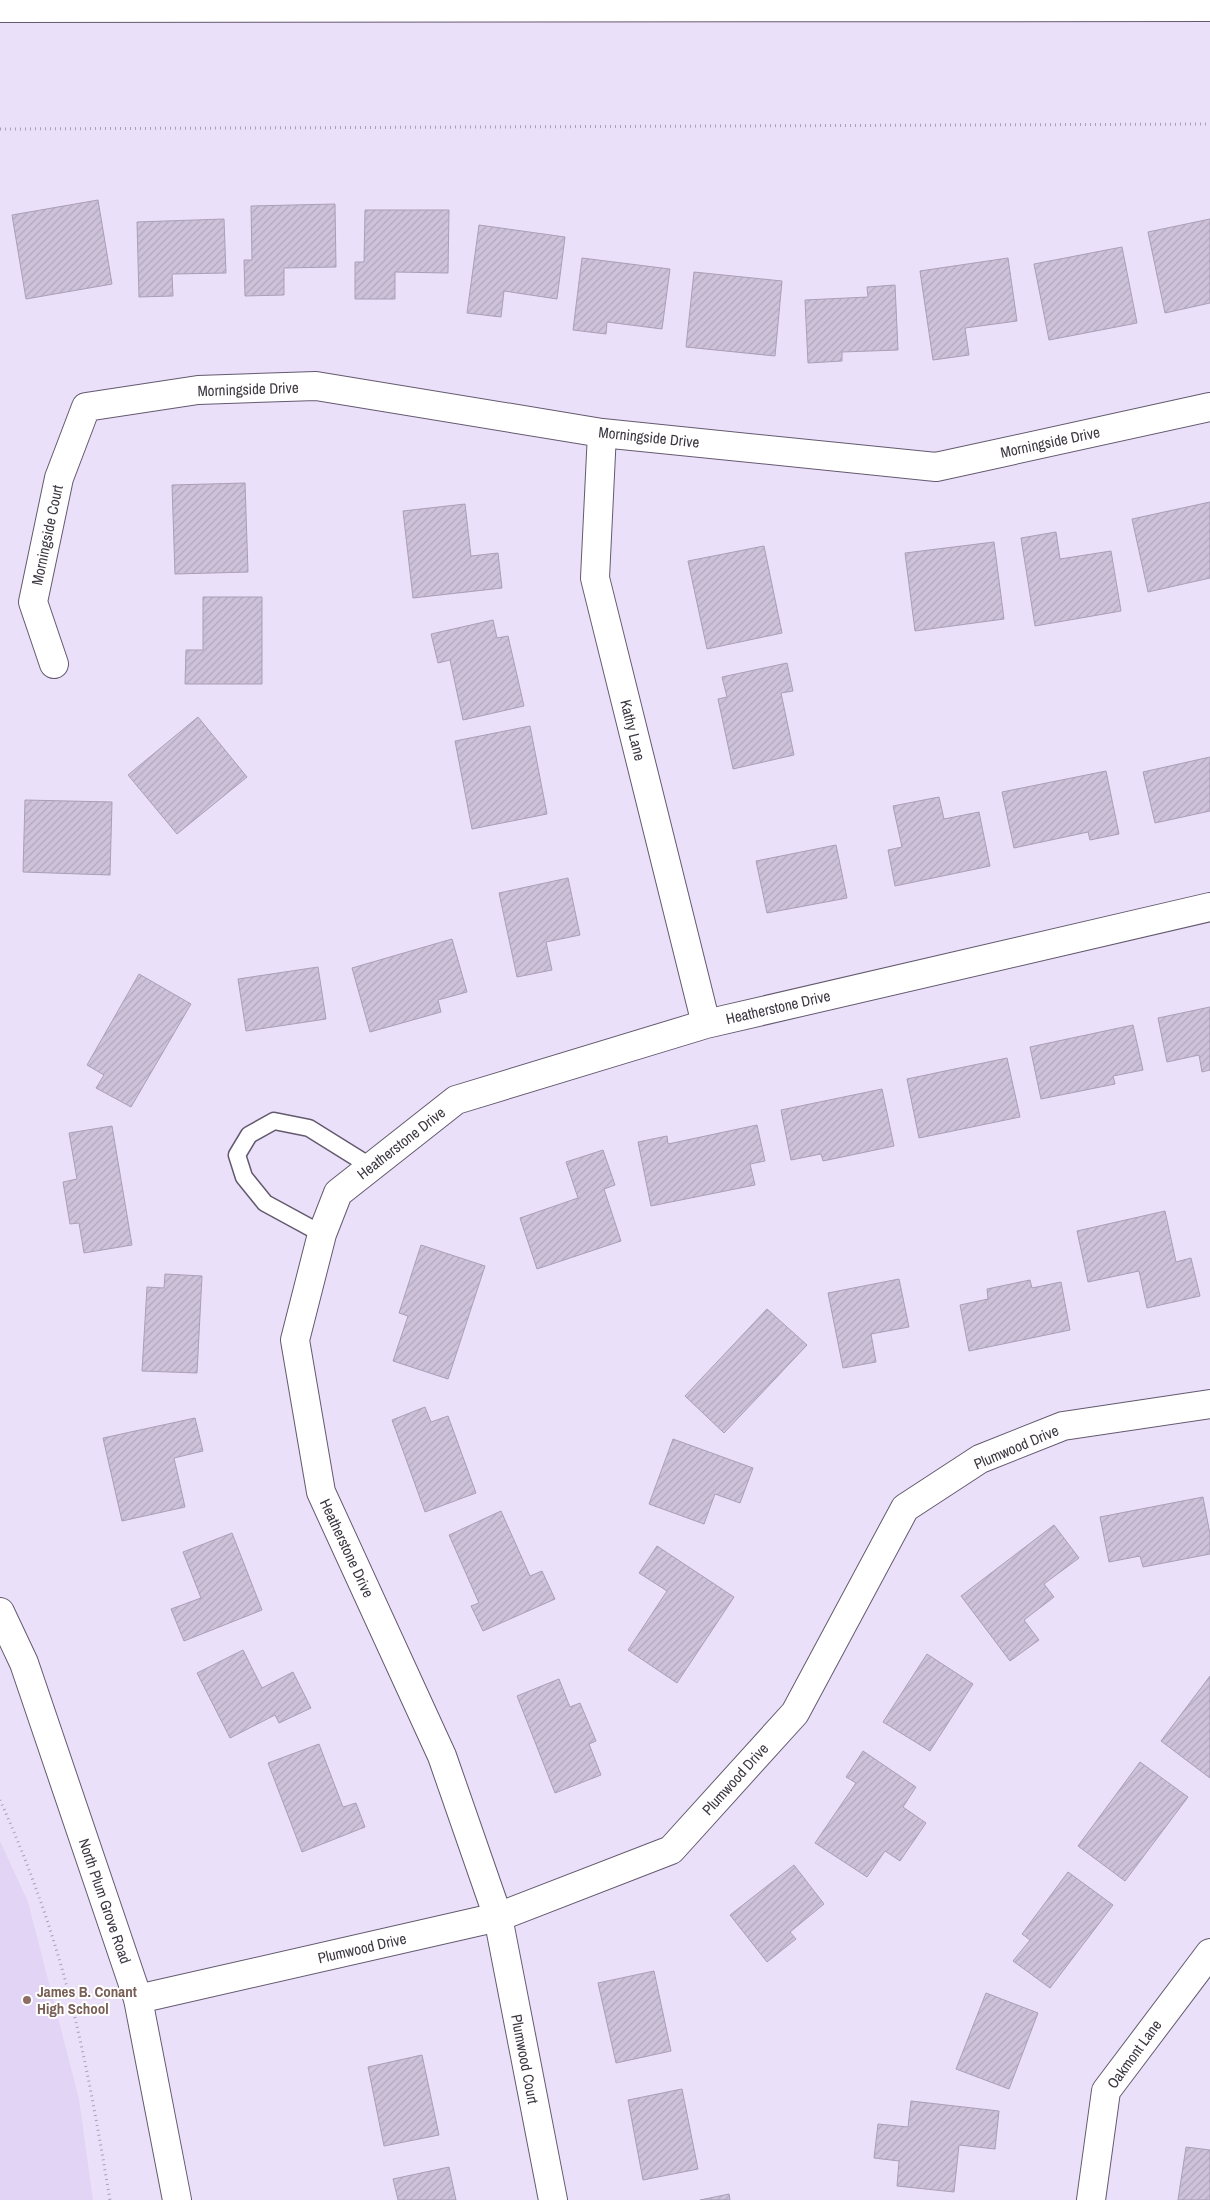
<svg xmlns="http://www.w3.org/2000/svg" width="1210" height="2200" font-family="'Archivo Narrow',sans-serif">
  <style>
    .built { fill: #e2d4f4 }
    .building { fill: url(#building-hatch); stroke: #aa9fb6 }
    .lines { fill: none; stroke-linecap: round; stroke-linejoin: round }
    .lane-casing { stroke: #645a6f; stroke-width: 19 }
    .street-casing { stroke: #645a6f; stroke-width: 30 }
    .secondary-casing { stroke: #645a6f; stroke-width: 30 }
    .primary-casing { stroke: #645a6f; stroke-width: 30 }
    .path { stroke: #a9a1b4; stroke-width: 3; stroke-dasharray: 1 4; stroke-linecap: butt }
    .lane { stroke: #fff; stroke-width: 16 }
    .street { stroke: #fff; stroke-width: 28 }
    .secondary { stroke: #fff; stroke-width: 28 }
    .primary { stroke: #fff; stroke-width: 28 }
    .education-dot { fill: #8d6e63; stroke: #fff; stroke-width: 2 }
    .labels { text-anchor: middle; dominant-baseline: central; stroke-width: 4; stroke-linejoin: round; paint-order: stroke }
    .street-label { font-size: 15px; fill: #3c3741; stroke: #fff }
    .education-label { font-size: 15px; font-weight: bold; fill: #785e54; stroke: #fff; text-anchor: start }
  </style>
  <defs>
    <pattern id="building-hatch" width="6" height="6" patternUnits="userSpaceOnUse" patternTransform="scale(1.25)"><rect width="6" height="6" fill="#cdc2da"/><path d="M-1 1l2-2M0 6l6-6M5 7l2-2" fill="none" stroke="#b1a7bc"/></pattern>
  </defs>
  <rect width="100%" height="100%" fill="#ebe0f9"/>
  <path class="built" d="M 0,1841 L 28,1902 L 79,2099 L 93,2200 L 0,2200 Z"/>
  <path class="building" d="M 98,200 L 112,284 L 26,299 L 12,215 Z
    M 335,204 L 336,267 L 284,268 L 284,295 L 245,296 L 244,260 L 252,260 L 251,206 Z
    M 365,210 L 449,210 L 448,273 L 395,272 L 395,299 L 355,299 L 355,262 L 364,262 Z
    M 224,219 L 226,273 L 172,274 L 173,296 L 139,297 L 137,222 Z
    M 1210,219 L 1210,303 L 1165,313 L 1148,232 Z
    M 479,225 L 565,237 L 557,299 L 504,291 L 501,317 L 467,313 Z
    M 1122,247 L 1137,323 L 1049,340 L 1034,264 Z
    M 582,258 L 670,269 L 662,329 L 607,322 L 606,334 L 573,330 Z
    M 1008,258 L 1017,321 L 965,328 L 969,355 L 933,360 L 920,271 Z
    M 694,272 L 782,281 L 775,356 L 686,347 Z
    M 895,285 L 898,350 L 842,352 L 842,361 L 808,363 L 805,300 L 868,297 L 867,287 Z
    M 245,483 L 248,572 L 175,574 L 172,485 Z
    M 1210,502 L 1210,578 L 1148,592 L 1132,519 Z
    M 465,504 L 471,556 L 498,553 L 502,588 L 413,598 L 403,511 Z
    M 1056,532 L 1060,559 L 1111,551 L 1121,611 L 1035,626 L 1021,538 Z
    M 994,542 L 1004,619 L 915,631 L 905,553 Z
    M 764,546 L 782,633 L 707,649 L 688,561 Z
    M 203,597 L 262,597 L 262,684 L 185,684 L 186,650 L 203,650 Z
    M 493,620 L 497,638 L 508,636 L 524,706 L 463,720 L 450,660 L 438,663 L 431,634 Z
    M 787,663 L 793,691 L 781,693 L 794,755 L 733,769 L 718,699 L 727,697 L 722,677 Z
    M 198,717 L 247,777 L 177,834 L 128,775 Z
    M 530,726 L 547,814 L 472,829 L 455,741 Z
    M 1210,757 L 1210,811 L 1155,823 L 1143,772 Z
    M 1106,771 L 1119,834 L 1090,840 L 1088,832 L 1014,848 L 1002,792 Z
    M 939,797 L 944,819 L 979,812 L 990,866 L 895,886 L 888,850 L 902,847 L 893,806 Z
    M 25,800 L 112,802 L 110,875 L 23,872 Z
    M 836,845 L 847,898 L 767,913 L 756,861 Z
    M 568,878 L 580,935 L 546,942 L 552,970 L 517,977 L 499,893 Z
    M 452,939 L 467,992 L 438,1000 L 441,1012 L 370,1032 L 352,968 Z
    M 318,967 L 326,1019 L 246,1031 L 238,979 Z
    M 139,974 L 191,1004 L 131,1107 L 96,1088 L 104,1075 L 87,1065 Z
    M 1210,1007 L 1210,1070 L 1202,1072 L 1199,1055 L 1167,1062 L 1158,1018 Z
    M 1133,1025 L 1143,1070 L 1113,1076 L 1115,1084 L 1041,1099 L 1030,1047 Z
    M 1007,1058 L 1020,1117 L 919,1138 L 907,1079 Z
    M 882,1089 L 894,1146 L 823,1161 L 821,1154 L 791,1160 L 781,1110 Z
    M 757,1125 L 765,1161 L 750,1164 L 755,1185 L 651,1206 L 638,1142 L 667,1136 L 668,1144 Z
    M 112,1126 L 132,1245 L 84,1253 L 79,1223 L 70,1224 L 63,1182 L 77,1179 L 69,1133 Z
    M 603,1150 L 615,1185 L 604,1189 L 621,1241 L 537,1269 L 520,1218 L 578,1198 L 566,1162 Z
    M 1165,1211 L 1176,1262 L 1191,1258 L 1200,1296 L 1147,1308 L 1139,1271 L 1088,1282 L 1077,1231 Z
    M 421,1245 L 485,1266 L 448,1379 L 393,1361 L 408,1316 L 399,1313 Z
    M 165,1274 L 202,1276 L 197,1373 L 142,1371 L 147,1287 L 164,1288 Z
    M 899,1279 L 909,1327 L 871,1334 L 876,1362 L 843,1368 L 828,1293 Z
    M 1030,1280 L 1032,1288 L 1061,1282 L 1070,1330 L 969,1351 L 960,1305 L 988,1299 L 987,1289 Z
    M 767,1309 L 807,1345 L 724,1433 L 685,1396 Z
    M 425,1407 L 431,1422 L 448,1416 L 476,1493 L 425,1512 L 392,1420 Z
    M 195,1418 L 203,1451 L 174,1458 L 185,1507 L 122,1521 L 103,1438 Z
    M 673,1439 L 753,1468 L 740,1503 L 715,1494 L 704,1524 L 649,1504 Z
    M 1203,1497 L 1210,1534 L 1210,1554 L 1143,1567 L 1140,1556 L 1109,1562 L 1100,1517 Z
    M 501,1511 L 530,1576 L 542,1571 L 555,1599 L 483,1631 L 471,1606 L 479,1603 L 449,1535 Z
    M 1054,1525 L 1079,1558 L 1044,1584 L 1054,1597 L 1024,1620 L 1039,1640 L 1010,1661 L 961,1596 Z
    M 232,1533 L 262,1610 L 184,1641 L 171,1609 L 201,1598 L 183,1552 Z
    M 657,1546 L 734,1597 L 677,1683 L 628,1650 L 667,1591 L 639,1573 Z
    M 243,1650 L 262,1688 L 293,1672 L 311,1708 L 279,1723 L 275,1715 L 230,1738 L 197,1673 Z
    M 927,1654 L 973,1684 L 930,1751 L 883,1722 Z
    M 1210,1676 L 1210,1778 L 1161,1741 Z
    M 559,1679 L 570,1707 L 580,1703 L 596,1741 L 589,1744 L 601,1775 L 555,1793 L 517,1696 Z
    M 319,1744 L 343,1807 L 356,1803 L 365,1827 L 302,1852 L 268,1763 Z
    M 863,1751 L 916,1787 L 903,1807 L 926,1823 L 900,1861 L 885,1851 L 867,1877 L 815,1843 L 856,1783 L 846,1777 Z
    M 1140,1762 L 1188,1797 L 1125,1881 L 1078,1846 Z
    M 794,1865 L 824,1904 L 790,1932 L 796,1939 L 767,1962 L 730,1915 Z
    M 1068,1872 L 1113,1905 L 1050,1988 L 1013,1961 L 1030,1940 L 1022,1934 Z
    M 654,1971 L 671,2051 L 616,2063 L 598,1983 Z
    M 986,1993 L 1038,2013 L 1009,2089 L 956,2069 Z
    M 422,2055 L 439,2135 L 384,2146 L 368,2067 Z
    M 682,2089 L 698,2169 L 643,2180 L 628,2100 Z
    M 911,2101 L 999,2111 L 995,2149 L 959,2145 L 954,2192 L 897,2186 L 899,2161 L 874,2158 L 878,2124 L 908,2127 Z
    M 1186,2147 L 1210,2150 L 1210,2200 L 1178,2200 Z
    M 449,2167 L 456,2200 L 398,2200 L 393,2179 Z
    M 729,2194 L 730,2200 L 700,2200 Z"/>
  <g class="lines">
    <defs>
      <path id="lane" d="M 322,1234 L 265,1203 L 244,1177 L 237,1155 L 249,1135 L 274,1121 L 309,1128 L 370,1166"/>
      <path id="street" d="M 602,433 L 595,578 L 706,1024
        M 54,664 L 33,602 L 59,478 L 86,407 L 198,390 L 316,386 L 602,433 L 936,467 L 1210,407
        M 138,1999 L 498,1917 L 671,1850 L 795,1713 L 905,1508 L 980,1459 L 1063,1426 L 1210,1404
        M 553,2200 L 498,1917 L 442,1756 L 321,1492 L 295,1340 L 322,1234 L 338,1193 L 456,1100 L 706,1024 L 1210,907
        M 1091,2200 L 1106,2091 L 1210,1953"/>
      <path id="secondary" d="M 0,1612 L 24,1663 L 138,1999 L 177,2200"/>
      <path id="primary" d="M 0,8 L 1210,7"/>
    </defs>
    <use href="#lane" class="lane-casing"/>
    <use href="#street" class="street-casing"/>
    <use href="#secondary" class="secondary-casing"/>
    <use href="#primary" class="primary-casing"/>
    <path class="path" d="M 0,129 L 1210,124
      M 0,1800 C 27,1860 50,1923 67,1987 C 86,2057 98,2129 110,2200"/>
    <use href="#lane" class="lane"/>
    <use href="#street" class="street"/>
    <use href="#secondary" class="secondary"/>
    <use href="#primary" class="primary"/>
  </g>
  <circle class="education-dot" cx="27" cy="2000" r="5"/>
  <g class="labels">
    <g class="street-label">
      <text transform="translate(248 389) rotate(-2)">Morningside Drive</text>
      <text transform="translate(649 437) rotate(6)">Morningside Drive</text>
      <text transform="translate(1050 442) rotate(-12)">Morningside Drive</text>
      <text transform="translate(47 535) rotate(-78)">Morningside Court</text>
      <text transform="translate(633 730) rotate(76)">Kathy Lane</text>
      <text transform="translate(778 1007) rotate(-13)">Heatherstone Drive</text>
      <text transform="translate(401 1143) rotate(-38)">Heatherstone Drive</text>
      <text transform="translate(1016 1447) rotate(-23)">Plumwood Drive</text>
      <text transform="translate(347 1548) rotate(65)">Heatherstone Drive</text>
      <text transform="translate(735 1779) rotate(-48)">Plumwood Drive</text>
      <text transform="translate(105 1901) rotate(71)">North Plum Grove Road</text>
      <text transform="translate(362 1948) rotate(-13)">Plumwood Drive</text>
      <text transform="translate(1134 2054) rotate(-54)">Oakmont Lane</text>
      <text transform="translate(525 2059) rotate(79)">Plumwood Court</text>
    </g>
    <g class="education-label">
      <text x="37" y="1991">James B. Conant<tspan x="37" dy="17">High School</tspan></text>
    </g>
  </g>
</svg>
